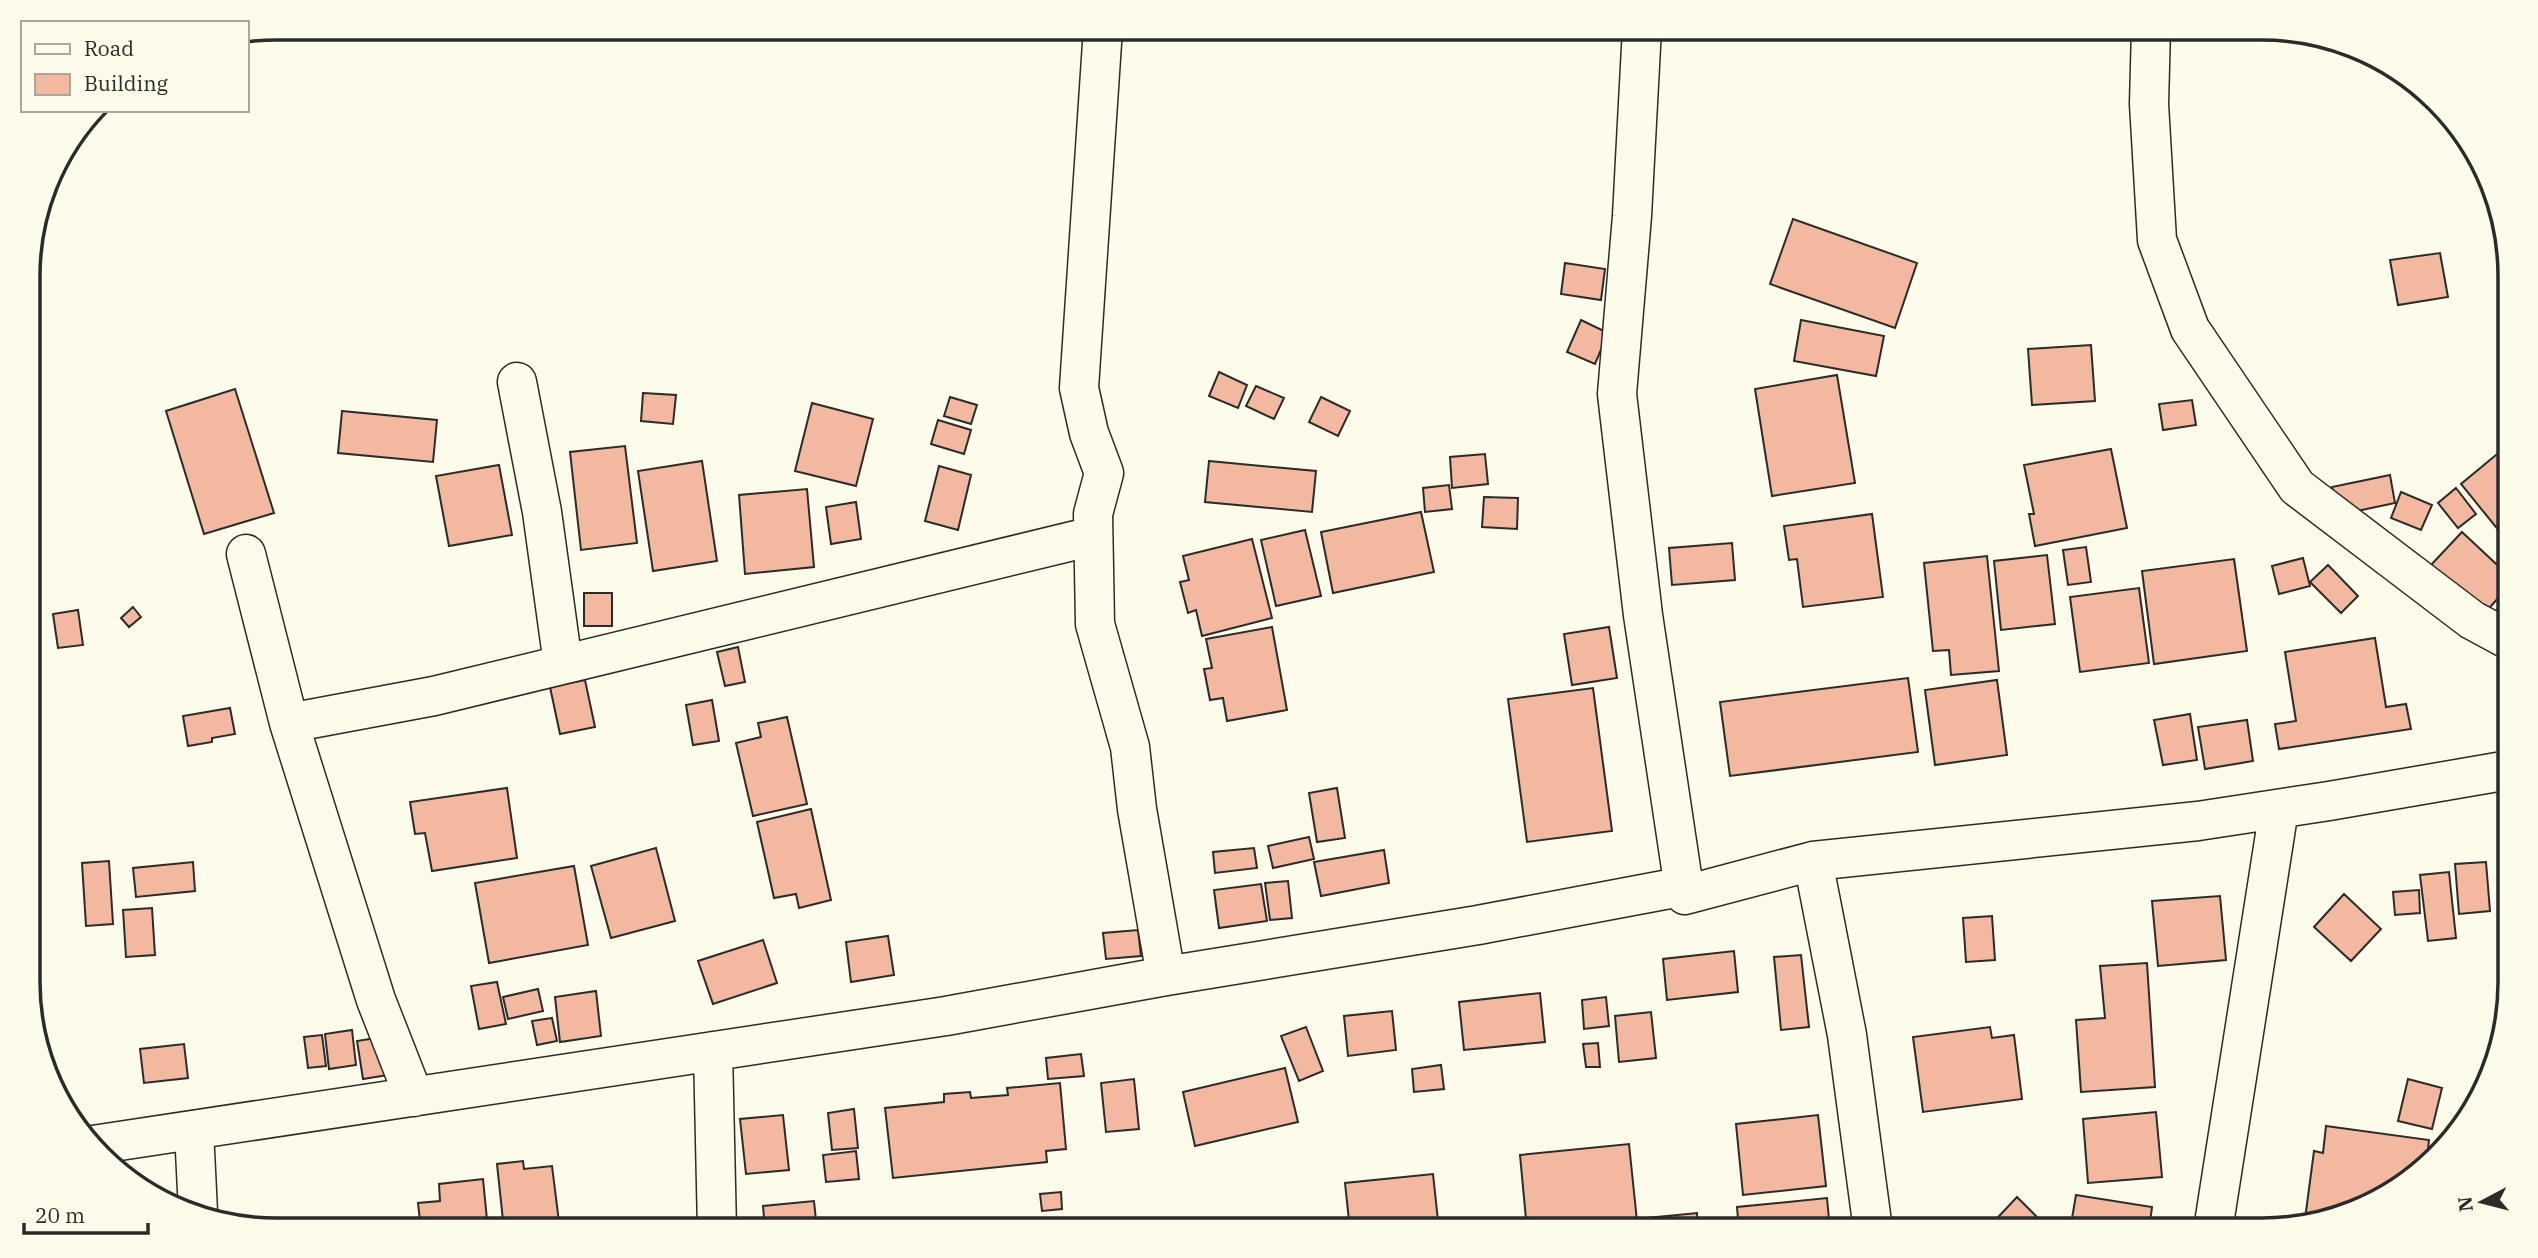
<svg xmlns="http://www.w3.org/2000/svg" width="2538" height="1258" font-family="'IBM Plex Serif',serif">
  <style>
    .building { fill: #f2b8a0; stroke: #2b2b2b; stroke-width: 2 }
    .lines { fill: none; stroke-linecap: round; stroke-linejoin: round }
    .minor-casing { stroke: #2b2b2b; stroke-width: 41 }
    .minor { stroke: #fdfbea; stroke-width: 38 }
    .rim { fill: none; stroke: #2b2b2b; stroke-width: 3.5 }
  </style>
  <rect width="100%" height="100%" fill="#fdfbea"/>
  <path class="building" d="M 1793,219 L 1917,263 L 1895,328 L 1770,284 Z
    M 2440,253 L 2448,297 L 2398,305 L 2390,260 Z
    M 1565,263 L 1605,269 L 1601,300 L 1561,294 Z
    M 1581,320 L 1608,333 L 1595,364 L 1567,352 Z
    M 1801,320 L 1884,336 L 1876,376 L 1794,361 Z
    M 2091,345 L 2095,401 L 2032,405 L 2028,349 Z
    M 1219,372 L 1247,385 L 1238,408 L 1209,396 Z
    M 1837,375 L 1855,483 L 1772,496 L 1755,389 Z
    M 1256,386 L 1284,398 L 1274,419 L 1246,406 Z
    M 235,389 L 274,513 L 204,534 L 166,411 Z
    M 643,393 L 676,395 L 673,424 L 641,421 Z
    M 950,397 L 977,405 L 971,424 L 944,416 Z
    M 1321,397 L 1350,411 L 1338,436 L 1309,422 Z
    M 2192,400 L 2196,425 L 2163,430 L 2159,404 Z
    M 812,403 L 873,419 L 856,486 L 795,471 Z
    M 342,411 L 437,420 L 433,462 L 338,453 Z
    M 938,420 L 971,430 L 964,454 L 931,444 Z
    M 2508,445 L 2509,524 L 2500,532 L 2461,484 Z
    M 625,446 L 637,543 L 581,550 L 570,452 Z
    M 2111,449 L 2127,528 L 2035,546 L 2029,514 L 2034,514 L 2024,465 Z
    M 1485,454 L 1488,484 L 1452,488 L 1450,457 Z
    M 702,461 L 717,561 L 653,571 L 638,471 Z
    M 1209,461 L 1316,471 L 1312,512 L 1205,502 Z
    M 499,465 L 512,535 L 449,546 L 436,476 Z
    M 939,466 L 971,475 L 958,530 L 925,521 Z
    M 2390,475 L 2395,503 L 2338,515 L 2332,487 Z
    M 1449,485 L 1452,509 L 1425,512 L 1423,488 Z
    M 2456,488 L 2476,514 L 2458,528 L 2438,503 Z
    M 807,489 L 814,567 L 745,574 L 739,495 Z
    M 2401,492 L 2432,505 L 2421,530 L 2391,518 Z
    M 1484,497 L 1518,498 L 1517,529 L 1482,527 Z
    M 856,502 L 861,539 L 831,544 L 826,507 Z
    M 1421,512 L 1434,572 L 1333,593 L 1321,532 Z
    M 1872,514 L 1883,597 L 1803,607 L 1797,559 L 1789,560 L 1784,526 Z
    M 1305,530 L 1321,596 L 1276,606 L 1261,540 Z
    M 2462,532 L 2509,576 L 2509,586 L 2482,616 L 2430,566 Z
    M 1252,539 L 1272,618 L 1202,636 L 1196,610 L 1188,613 L 1180,582 L 1189,580 L 1183,556 Z
    M 1732,543 L 1735,580 L 1672,585 L 1669,548 Z
    M 2086,547 L 2091,582 L 2068,585 L 2063,550 Z
    M 2047,555 L 2055,624 L 2001,630 L 1994,561 Z
    M 1987,556 L 1999,671 L 1951,675 L 1949,650 L 1933,651 L 1924,563 Z
    M 2303,558 L 2310,586 L 2279,594 L 2272,566 Z
    M 2234,559 L 2247,651 L 2154,664 L 2142,571 Z
    M 2328,565 L 2358,596 L 2341,613 L 2310,582 Z
    M 2139,588 L 2149,663 L 2080,672 L 2070,597 Z
    M 584,593 L 612,593 L 612,626 L 584,626 Z
    M 2509,597 L 2509,626 L 2494,613 Z
    M 133,607 L 141,617 L 129,627 L 121,618 Z
    M 78,610 L 83,645 L 58,648 L 53,614 Z
    M 1272,627 L 1287,710 L 1227,721 L 1223,698 L 1210,700 L 1204,669 L 1212,668 L 1206,639 Z
    M 1609,627 L 1617,678 L 1572,685 L 1564,634 Z
    M 2375,638 L 2386,707 L 2406,704 L 2411,729 L 2279,749 L 2275,724 L 2296,721 L 2285,652 Z
    M 738,647 L 745,682 L 725,686 L 717,652 Z
    M 1908,678 L 1918,752 L 1730,776 L 1720,702 Z
    M 585,680 L 595,727 L 560,734 L 550,687 Z
    M 1997,680 L 2007,755 L 1935,765 L 1925,690 Z
    M 1593,688 L 1612,831 L 1527,842 L 1508,699 Z
    M 712,700 L 719,741 L 693,745 L 686,705 Z
    M 230,708 L 235,734 L 212,738 L 212,742 L 188,746 L 183,716 Z
    M 2190,714 L 2197,760 L 2163,765 L 2154,720 Z
    M 787,717 L 807,804 L 753,816 L 736,743 L 761,737 L 758,723 Z
    M 2247,720 L 2253,761 L 2205,769 L 2198,727 Z
    M 507,788 L 517,858 L 432,871 L 425,833 L 415,834 L 410,802 Z
    M 1337,788 L 1345,838 L 1317,842 L 1309,793 Z
    M 811,809 L 831,900 L 799,908 L 796,894 L 774,898 L 757,822 Z
    M 1309,837 L 1314,859 L 1273,868 L 1268,846 Z
    M 656,848 L 675,921 L 611,938 L 591,866 Z
    M 1254,848 L 1257,868 L 1215,873 L 1213,852 Z
    M 1384,850 L 1389,883 L 1321,896 L 1314,862 Z
    M 109,861 L 113,924 L 86,926 L 82,863 Z
    M 193,862 L 195,891 L 136,897 L 133,868 Z
    M 2486,862 L 2490,911 L 2459,914 L 2455,864 Z
    M 574,866 L 588,945 L 489,963 L 475,883 Z
    M 2449,872 L 2456,938 L 2428,941 L 2420,875 Z
    M 1288,881 L 1292,918 L 1270,920 L 1265,883 Z
    M 1261,884 L 1267,921 L 1219,928 L 1214,890 Z
    M 2419,890 L 2420,913 L 2395,915 L 2393,892 Z
    M 2344,894 L 2381,929 L 2351,961 L 2314,927 Z
    M 2220,896 L 2226,960 L 2158,966 L 2152,901 Z
    M 152,908 L 155,955 L 126,957 L 123,910 Z
    M 1992,916 L 1995,960 L 1966,962 L 1963,918 Z
    M 1138,930 L 1141,956 L 1106,959 L 1103,933 Z
    M 888,936 L 894,975 L 851,982 L 846,942 Z
    M 763,940 L 777,983 L 713,1004 L 698,961 Z
    M 1734,951 L 1738,992 L 1667,1000 L 1663,959 Z
    M 1801,955 L 1809,1027 L 1781,1030 L 1774,957 Z
    M 2147,963 L 2155,1087 L 2081,1092 L 2076,1020 L 2105,1018 L 2100,966 Z
    M 497,982 L 506,1024 L 479,1029 L 471,986 Z
    M 538,989 L 543,1011 L 508,1019 L 503,997 Z
    M 596,991 L 601,1036 L 560,1042 L 555,997 Z
    M 1540,993 L 1545,1042 L 1464,1050 L 1459,1002 Z
    M 1606,997 L 1609,1026 L 1584,1029 L 1582,1000 Z
    M 1392,1011 L 1396,1050 L 1348,1056 L 1344,1016 Z
    M 1651,1012 L 1656,1058 L 1619,1062 L 1615,1016 Z
    M 552,1018 L 557,1041 L 537,1045 L 532,1021 Z
    M 1306,1027 L 1323,1071 L 1299,1081 L 1281,1036 Z
    M 1990,1027 L 1992,1038 L 2014,1035 L 2022,1099 L 1923,1112 L 1913,1037 Z
    M 352,1030 L 356,1065 L 329,1069 L 325,1034 Z
    M 322,1035 L 326,1066 L 308,1068 L 304,1037 Z
    M 388,1036 L 394,1074 L 363,1079 L 357,1041 Z
    M 1598,1043 L 1600,1067 L 1586,1067 L 1583,1044 Z
    M 184,1044 L 188,1078 L 144,1083 L 140,1049 Z
    M 1081,1054 L 1084,1076 L 1048,1079 L 1046,1058 Z
    M 2484,1060 L 2491,1062 L 2485,1091 L 2474,1103 Z
    M 1441,1065 L 1444,1089 L 1414,1092 L 1412,1069 Z
    M 1285,1068 L 1298,1122 L 1195,1146 L 1183,1092 Z
    M 1134,1079 L 1139,1129 L 1106,1132 L 1101,1083 Z
    M 2408,1079 L 2442,1088 L 2432,1129 L 2398,1121 Z
    M 1060,1083 L 1066,1149 L 1046,1151 L 1047,1162 L 893,1178 L 885,1108 L 944,1102 L 944,1094 L 970,1092 L 971,1098 L 1008,1095 L 1007,1088 Z
    M 854,1109 L 858,1148 L 832,1150 L 828,1113 Z
    M 2156,1112 L 2162,1177 L 2088,1183 L 2083,1119 Z
    M 783,1115 L 789,1170 L 746,1174 L 740,1119 Z
    M 1818,1115 L 1826,1186 L 1743,1195 L 1736,1124 Z
    M 2326,1126 L 2429,1140 L 2427,1158 L 2400,1188 L 2305,1219 L 2314,1151 L 2323,1153 Z
    M 1629,1144 L 1637,1221 L 1551,1230 L 1527,1230 L 1520,1155 Z
    M 856,1151 L 859,1179 L 826,1182 L 823,1155 Z
    M 523,1161 L 524,1169 L 552,1166 L 560,1230 L 504,1230 L 497,1164 Z
    M 1433,1174 L 1439,1230 L 1350,1230 L 1345,1183 Z
    M 483,1179 L 488,1230 L 421,1230 L 418,1203 L 440,1201 L 439,1184 Z
    M 1061,1192 L 1062,1209 L 1042,1211 L 1040,1194 Z
    M 2076,1195 L 2152,1207 L 2149,1230 L 2070,1230 Z
    M 2017,1197 L 2050,1230 L 1986,1230 Z
    M 1827,1198 L 1830,1230 L 1739,1230 L 1737,1207 Z
    M 814,1201 L 817,1230 L 765,1230 L 763,1206 Z
    M 1697,1213 L 1698,1230 L 1648,1230 L 1647,1218 Z
    M 1128,1218 L 1129,1230 L 1074,1230 L 1073,1223 Z"/>
  <g class="lines">
    <defs>
      <path id="minor" d="M 1103,28 L 1079,388 L 1089,433 L 1104,473 L 1093,514 L 1095,624 L 1130,747 L 1137,809 L 1166,976
        M 1642,28 L 1632,216 L 1617,394 L 1643,615 L 1685,895
        M 2151,28 L 2149,104 L 2157,240 L 2190,329 L 2297,487 L 2472,620 L 2509,640
        M 517,382 L 542,512 L 563,664
        M 246,554 L 289,723
        M 1813,861 L 1847,1035 L 1873,1230
        M 713,1051 L 717,1230
        M 414,1097 L 376,1000 L 289,723 L 434,696 L 1093,536
        M 194,1130 L 198,1212
        M 93,1145 L 946,1016 L 1166,976 L 1478,925 L 1680,887 L 1685,895 L 1813,861 L 2198,821 L 2329,801 L 2509,770
        M 2213,1230 L 2279,809"/>
    </defs>
    <use href="#minor" class="minor-casing"/>
    <use href="#minor" class="minor"/>
  </g>
  <path d="M0 0H2538V1258H0ZM276 40H2262A236 236 0 0 1 2498 276V982A236 236 0 0 1 2262 1218H276A236 236 0 0 1 40 982V276A236 236 0 0 1 276 40Z" fill="#fdfbea" fill-rule="evenodd"/>
  <path class="rim" d="M276 40H2262A236 236 0 0 1 2498 276V982A236 236 0 0 1 2262 1218H276A236 236 0 0 1 40 982V276A236 236 0 0 1 276 40Z"/>
  <rect x="21" y="21" width="228" height="91" fill="#fdfbea" stroke="#a9a89e" stroke-width="2"/>
  <rect x="35" y="44" width="35" height="10" fill="#fdfbea" stroke="#a9a89e" stroke-width="2"/>
  <text x="84" y="56" font-size="21" fill="#2b2b2b">Road</text>
  <rect x="35" y="74" width="35" height="21" fill="#f2b8a0" stroke="#a9a89e" stroke-width="2"/>
  <text x="84" y="91" font-size="21" fill="#2b2b2b">Building</text>
  <g transform="translate(2482 1202) rotate(263)" stroke="#fdfbea" stroke-width="5" paint-order="stroke">
  <path d="M0-5L12 26L0 18L-12 26Z" fill="#2b2b2b"/>
  <text y="-10" font-size="19" font-weight="bold" text-anchor="middle" fill="#2b2b2b">N</text>
  </g>
  <path d="M24 1223v10h124v-10" fill="none" stroke="#2b2b2b" stroke-width="3.5"/>
  <text x="35" y="1223" font-size="21" fill="#2b2b2b" stroke="#fdfbea" stroke-width="5" paint-order="stroke">20 m</text>
</svg>
